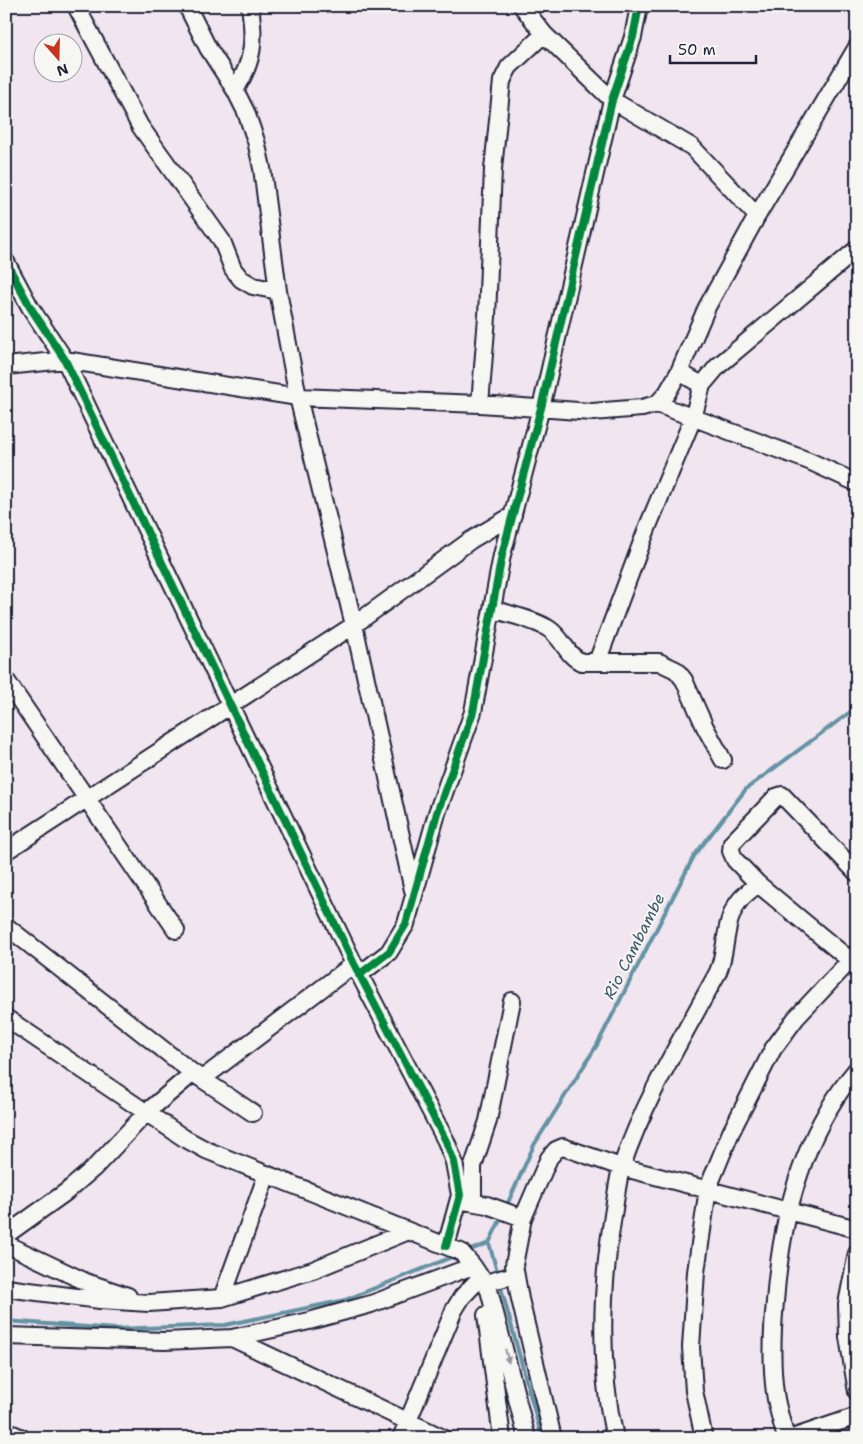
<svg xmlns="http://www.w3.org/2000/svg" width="863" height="1444" font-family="'Shantell Sans',sans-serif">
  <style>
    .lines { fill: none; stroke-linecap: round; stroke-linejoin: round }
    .stream { stroke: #6393a3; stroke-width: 4 }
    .minor-casing { stroke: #22223b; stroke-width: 20 }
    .minor { stroke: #f6f6f2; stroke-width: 16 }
    .cycleway-casing { stroke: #f6f6f2; stroke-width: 11 }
    .cycleway { stroke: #00873e; stroke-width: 8 }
    .oneway { fill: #9797a0 }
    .labels { text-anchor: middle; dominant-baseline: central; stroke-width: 4; stroke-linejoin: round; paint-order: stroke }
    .water-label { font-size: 16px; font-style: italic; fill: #425a6f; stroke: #f6f6f2 }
  </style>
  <rect width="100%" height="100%" fill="#f1e5ef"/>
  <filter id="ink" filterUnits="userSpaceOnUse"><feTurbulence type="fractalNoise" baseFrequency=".02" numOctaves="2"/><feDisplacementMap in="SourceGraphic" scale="10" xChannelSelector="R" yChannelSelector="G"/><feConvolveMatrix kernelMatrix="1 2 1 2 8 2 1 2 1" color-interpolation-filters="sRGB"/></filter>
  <g filter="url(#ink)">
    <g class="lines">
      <path class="stream" d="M 506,1207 L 534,1145 L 597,1045 L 694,856 L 746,789 L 857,707
        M 489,1243 L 502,1216
        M 489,1243 L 498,1275
        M 465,1252 L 489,1243
        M 500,1284 L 542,1438
        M 6,1321 L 115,1329 L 225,1325 L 345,1300 L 457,1255"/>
      <defs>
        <path id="minor" d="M 76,6 L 140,126 L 222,241 L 233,269 L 241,279 L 253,286 L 278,291
          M 187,6 L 208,48 L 235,90 L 246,112 L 256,141 L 262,168 L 278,291 L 298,397 L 354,625 L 413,890
          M 522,6 L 544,34 L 612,100 L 692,147 L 757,216
          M 235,90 C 254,61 255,40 250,6
          M 6,262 L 30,307 L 65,360 L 354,964 L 446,1141 L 454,1162 L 460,1195 L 446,1246
          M 6,366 L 65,360 L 298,397 L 480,404 L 592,412 L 642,408 L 657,404 L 667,393 L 679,372 L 702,385 L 718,366 L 857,249
          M 679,372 L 707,307 L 757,216 L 857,47
          M 480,404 L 487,317 L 493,169 L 502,81 L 509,67 L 544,34
          M 657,404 L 809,461 L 857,483
          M 493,609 C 510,615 534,619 549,629 C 563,638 567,657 582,662 L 659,662 L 676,670 L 684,680 L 705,727 L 723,760
          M 597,662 L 648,526 L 693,418 L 702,385
          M 6,680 L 176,930
          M 6,851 L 354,625 L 471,540 L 513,515
          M 857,873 L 782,795 L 776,797 L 732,843 L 731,851 L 735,860 L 758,884 L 857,966
          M 6,926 L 193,1073 L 253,1113
          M 359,975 L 389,952 L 406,924 L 437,813 L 473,712 L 502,555 L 541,408 L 612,100 L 633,37 L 639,6
          M 6,1018 L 184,1138 L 206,1150 L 461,1252 L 473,1266
          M 202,1079 L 354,964
          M 464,1201 L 487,1205 L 523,1218
          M 473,1202 L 473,1166 L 488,1121 L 512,1001
          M 6,1235 L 66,1192 L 94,1168 L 147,1112 L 193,1073
          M 6,1244 L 86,1282 L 128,1296
          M 857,1253 L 847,1304 L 848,1337 L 857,1392
          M 485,1283 L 515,1275
          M 6,1288 L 100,1300 L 149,1303 L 222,1298 L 313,1270 L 406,1232
          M 222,1298 L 267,1174
          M 486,1315 L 502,1438
          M 6,1336 L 164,1341 L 232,1338 L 309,1321 L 371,1304 L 473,1266 L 489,1290 L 527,1438
          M 232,1338 L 443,1438
          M 6,1431 L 22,1438
          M 401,1438 L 454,1310 L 462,1297 L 481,1277
          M 553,1438 L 520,1299 L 514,1265 L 523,1218 L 549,1158 L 556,1150 L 563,1147 L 621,1167 L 857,1229
          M 615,1438 C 598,1365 601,1289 613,1215 C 616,1199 617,1181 622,1166 C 644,1100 685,1033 718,972 C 728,948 723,921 740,900 C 745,894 752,889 758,884
          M 704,1438 L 694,1391 L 691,1347 L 696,1272 L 708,1188 L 731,1132 L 773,1049 L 796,1018 L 857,953
          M 786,1438 C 782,1423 777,1408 775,1393 C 771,1363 772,1333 775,1302 C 781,1219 802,1134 857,1069
          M 792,1438 L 857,1416"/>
      </defs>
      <use href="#minor" class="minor-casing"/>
      <use href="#minor" class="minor"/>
      <defs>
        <path id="cycleway" d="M 6,262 L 30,307 L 65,360 L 354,964 L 446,1141 L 454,1162 L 460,1195 L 446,1246
          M 359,975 L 389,952 L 406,924 L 437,813 L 473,712 L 502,555 L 541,408 L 612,100 L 633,37 L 639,6"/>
      </defs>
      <use href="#cycleway" class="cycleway-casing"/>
      <use href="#cycleway" class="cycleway"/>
    </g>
    <defs><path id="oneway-solid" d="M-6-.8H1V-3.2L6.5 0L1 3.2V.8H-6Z" transform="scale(1.25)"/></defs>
    <use class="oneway" href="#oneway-solid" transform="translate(507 1356) rotate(76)"/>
  </g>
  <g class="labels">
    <g class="water-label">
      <text transform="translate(634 946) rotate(-63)">Rio Cambambe</text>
    </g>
  </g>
  <rect width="863" height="1444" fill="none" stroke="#f6f6f2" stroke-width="25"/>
  <rect x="12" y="12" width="838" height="1419" fill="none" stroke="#22223b" stroke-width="2" filter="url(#ink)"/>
  <g transform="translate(58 58) rotate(160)"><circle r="24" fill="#f6f6f2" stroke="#a1a1a9"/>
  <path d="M0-4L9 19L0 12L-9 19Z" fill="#c8321e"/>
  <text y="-8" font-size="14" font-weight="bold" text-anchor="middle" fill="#22223b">N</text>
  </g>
  <path d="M670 55v8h86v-8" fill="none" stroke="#22223b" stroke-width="2.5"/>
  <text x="678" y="55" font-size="15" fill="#22223b" stroke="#f6f6f2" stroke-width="4" paint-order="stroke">50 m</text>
</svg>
